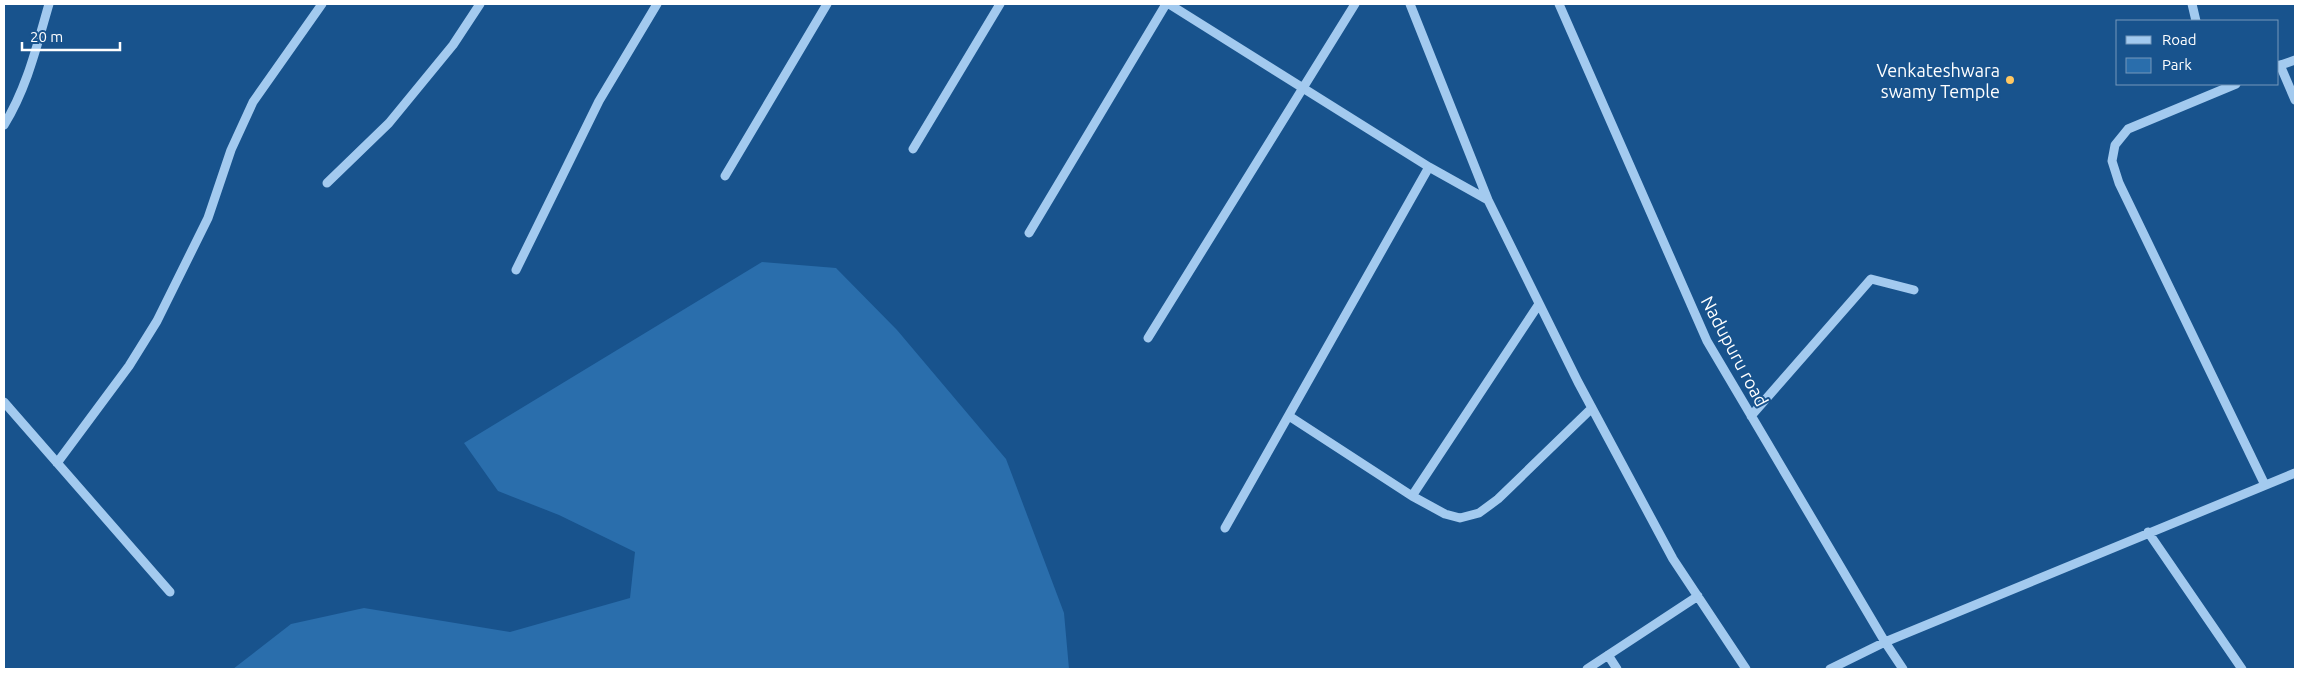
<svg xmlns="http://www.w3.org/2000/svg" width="2299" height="673" font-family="Ubuntu,sans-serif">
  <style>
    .green { fill: #2a6eac }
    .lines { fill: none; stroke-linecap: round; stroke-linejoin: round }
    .minor { stroke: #a3caef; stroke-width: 9 }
    .poi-dot { fill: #ffc761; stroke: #18538d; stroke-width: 2 }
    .labels { text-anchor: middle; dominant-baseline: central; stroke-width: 4; stroke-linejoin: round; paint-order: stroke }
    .poi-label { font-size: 18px; fill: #fff; stroke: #18538d; text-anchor: end }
    .street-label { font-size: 18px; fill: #fff; stroke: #18538d }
  </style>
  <rect width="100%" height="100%" fill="#18538d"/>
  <path class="green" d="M 762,262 L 836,268 L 897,330 L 1006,459 L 1064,613 L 1069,669 L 233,669 L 291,624 L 364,608 L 510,632 L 630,598 L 635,552 L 559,515 L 498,491 L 464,443 Z"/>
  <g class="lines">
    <path class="minor" d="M 1169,4 L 1429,167 L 1488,200
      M 1410,4 L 1488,200 L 1578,382 L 1673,559 L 1746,669
      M 1559,4 L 1707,341 L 1885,642 L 1903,669
      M 2192,4 L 2196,21
      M 2280,65 L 2295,100
      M 2278,66 L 2295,60
      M 2236,84 L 2128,129 L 2115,145 L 2112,161 L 2119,183 L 2265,485
      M 4,125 C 27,88 37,45 49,4
      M 913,149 L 1000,4
      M 725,176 L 827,4
      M 327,183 L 389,123 L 453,45 L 480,4
      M 1029,233 L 1166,4
      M 516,270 L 599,101 L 657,4
      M 1148,338 L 1355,4
      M 4,402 L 170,592
      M 1289,416 L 1412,496 L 1445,514 L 1460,518 L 1479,513 L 1498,499 L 1592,408
      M 1751,416 L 1871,279 L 1914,290
      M 57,463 L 129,366 L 157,321 L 208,218 L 231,150 L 253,102 L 322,4
      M 1412,496 L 1539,304
      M 1225,528 L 1429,167
      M 2148,532 L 2242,669
      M 1608,655 L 1617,669
      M 1587,669 L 1698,596
      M 1830,669 L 1885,642 L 2295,473"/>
  </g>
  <circle class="poi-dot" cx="2010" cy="80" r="5"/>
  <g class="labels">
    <g class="poi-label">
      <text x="2000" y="70">Venkateshwara<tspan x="2000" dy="21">swamy Temple</tspan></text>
    </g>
    <g class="street-label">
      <text transform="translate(1735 351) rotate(62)">Nadupuru road</text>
    </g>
  </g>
  <rect width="2299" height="673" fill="none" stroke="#ffffff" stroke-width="10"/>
  <rect x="2116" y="20" width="162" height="65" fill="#18538d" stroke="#7498bb"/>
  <rect x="2126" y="36" width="25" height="8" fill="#a3caef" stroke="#7498bb"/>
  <text x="2162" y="45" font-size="15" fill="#ffffff">Road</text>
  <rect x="2126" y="58" width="25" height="15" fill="#2a6eac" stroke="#7498bb"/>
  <text x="2162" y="70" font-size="15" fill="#ffffff">Park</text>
  <path d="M22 42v8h98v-8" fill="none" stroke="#ffffff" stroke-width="2.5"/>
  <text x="30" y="42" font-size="15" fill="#ffffff" stroke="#18538d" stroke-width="4" paint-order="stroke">20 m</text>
</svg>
